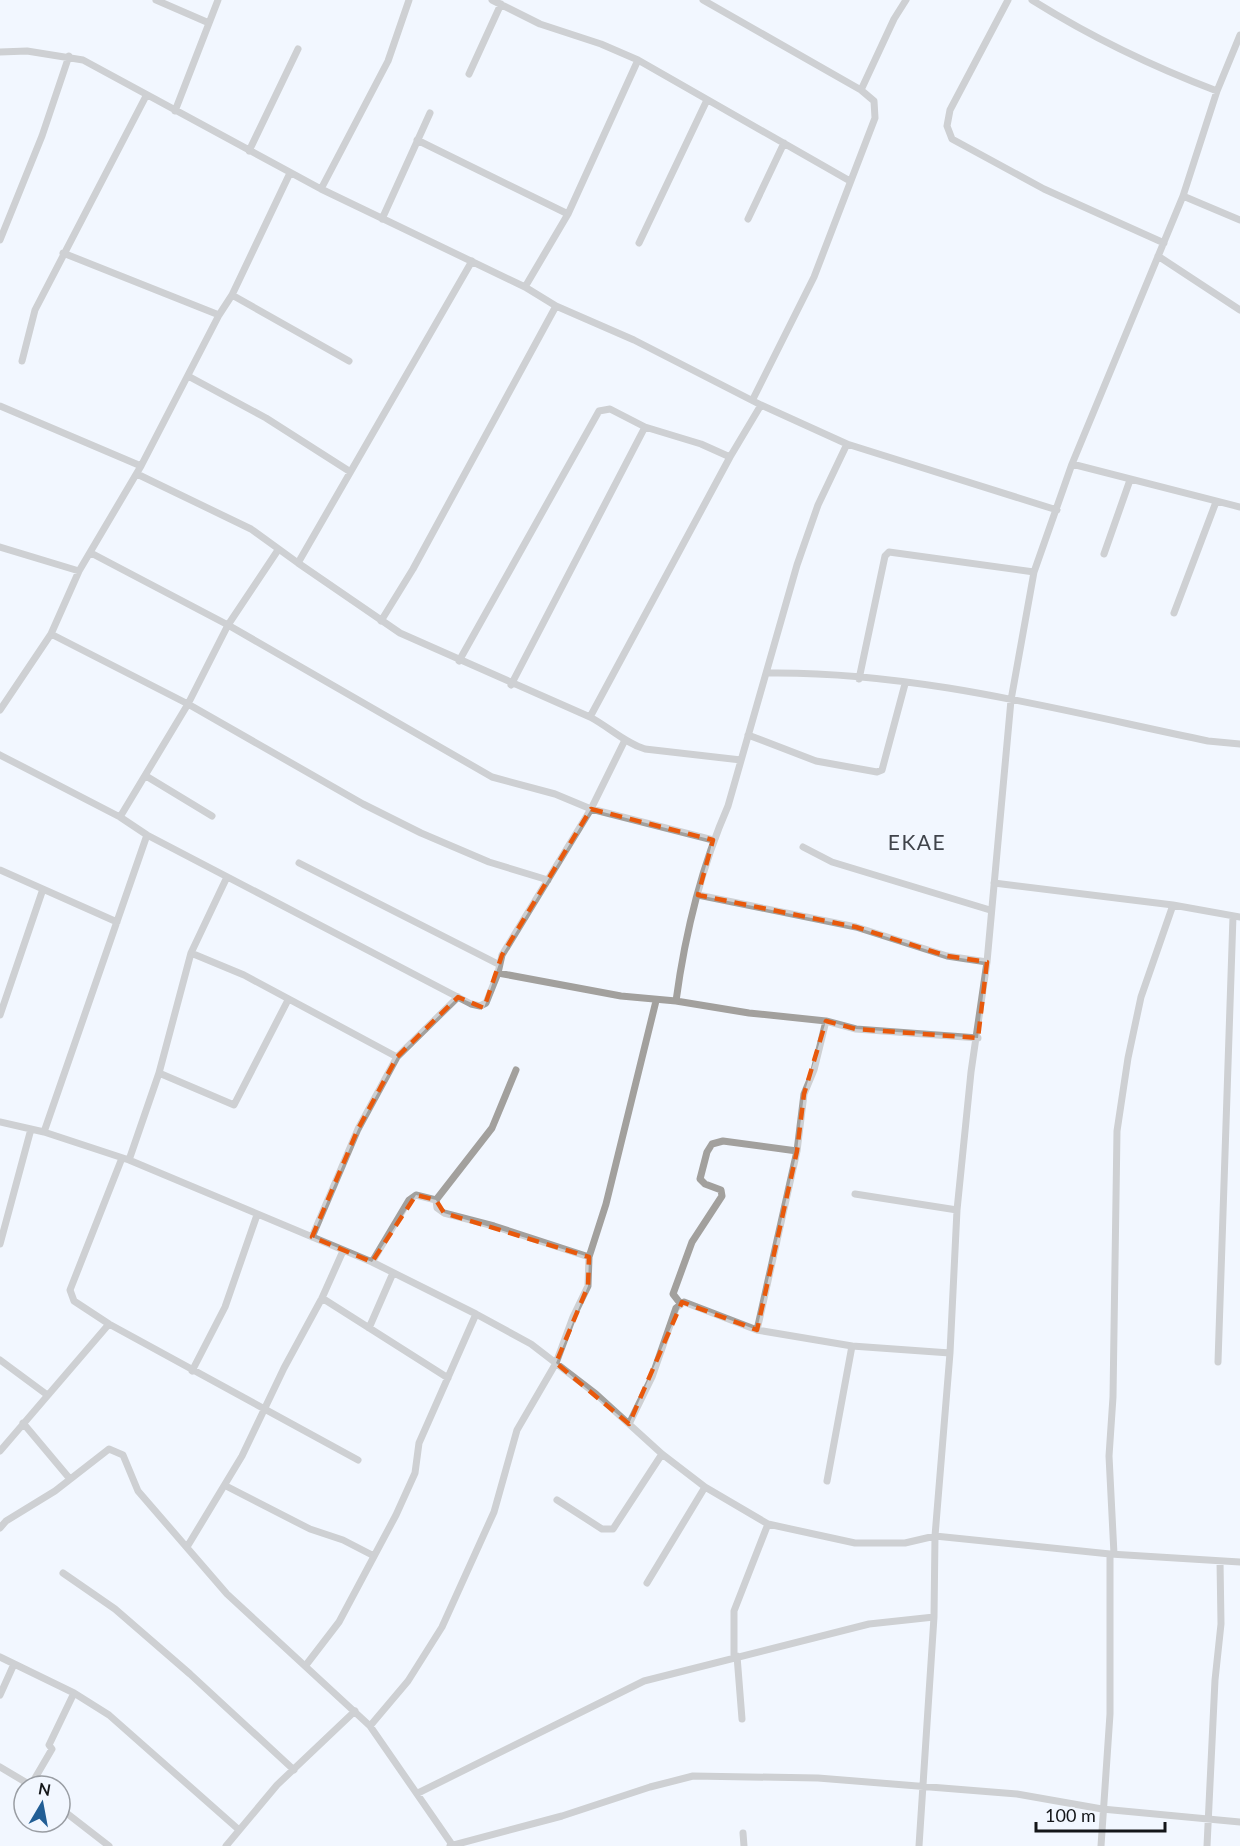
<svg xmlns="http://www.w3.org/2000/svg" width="1240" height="1846" font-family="Lato,sans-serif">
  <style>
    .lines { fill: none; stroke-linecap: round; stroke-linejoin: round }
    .minor { stroke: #a2a09d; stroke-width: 7 }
    .marked { fill: none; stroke: #e8590c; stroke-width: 4.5; stroke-dasharray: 12 8; stroke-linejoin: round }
    .labels { text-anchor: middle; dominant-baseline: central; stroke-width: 6; stroke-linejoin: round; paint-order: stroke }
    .quarter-label { font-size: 21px; letter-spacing: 1.5px; fill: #40444b; stroke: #f2f7ff }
  </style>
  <rect width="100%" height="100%" fill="#f2f7ff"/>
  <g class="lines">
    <path class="minor" d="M 156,0 L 209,23
      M 492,0 L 540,24 L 601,44 L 638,60 L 850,181
      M 703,0 L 861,90
      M 1008,0 L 950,110 L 947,126 L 952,139 L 1044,189 L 1164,243
      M 1032,0 C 1091,37 1151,66 1217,91
      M 0,52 L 27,51 L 83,60 L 321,189 L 525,287 L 556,306 L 634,340 L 761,405 L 847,444 L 1057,510
      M 469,74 L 501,4
      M 175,111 L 218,0
      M 417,140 L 568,214
      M 249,151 L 298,49
      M 321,189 L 388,61 L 409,0
      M 1183,196 L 1240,220
      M 382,219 L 430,113
      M 748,219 L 784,143
      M 0,240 L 42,136 L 69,56
      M 639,243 L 707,100
      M 63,253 L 219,315
      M 1158,256 L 1240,310
      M 472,261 L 298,563 L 400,633 L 590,717 C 609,727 625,743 645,749 L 741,760
      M 525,287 L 568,214 L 638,60
      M 232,295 L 349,361
      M 22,361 L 35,310 L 146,96
      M 188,376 L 266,418 L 349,471
      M 753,399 L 814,277 L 875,118 L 874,101 L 861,90 L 894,19 L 906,0
      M 0,406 L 141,466
      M 1072,464 L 1240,507
      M 137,474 L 251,529 L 298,563
      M 0,547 L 79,571
      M 91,553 L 228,625 L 492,777 L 555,794 L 591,809 L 713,840
      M 1104,554 L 1130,480
      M 1174,613 L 1216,502
      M 381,621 L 413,569 L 556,306
      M 51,634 L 188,704 L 363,804 L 421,833 L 489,862 L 548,880
      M 459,661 L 599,411 L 610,409 L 645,427 L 701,444 L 730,457
      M 767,673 C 916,671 1063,711 1208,741 L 1240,744
      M 859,679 L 885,556 L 889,552 L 1034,572
      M 511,685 L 645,427
      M 0,710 L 51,634 L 79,571 L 141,466 L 219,315 L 232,295 L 290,173
      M 590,717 L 730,457 L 761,405
      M 748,735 L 816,761 L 877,772 L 882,770 L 905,684
      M 0,755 L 120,817 L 147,835 L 471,1004 L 480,1006 L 486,1003 L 498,973 L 621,996 L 676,1001 L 749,1013 L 826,1021 L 856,1029 L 978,1038
      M 146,776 L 212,816
      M 120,817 L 188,704 L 228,625 L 278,550
      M 803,847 L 832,862 L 990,910
      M 299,863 L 498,964
      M 0,870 L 117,922
      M 994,883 L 1173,905 L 1240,917
      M 698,895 L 856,927 L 947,956 L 987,962
      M 191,953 L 244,975 L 397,1057 L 458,997
      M 498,973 L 502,955 L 591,809 L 625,740
      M 676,1001 C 685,934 701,868 728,806 L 797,565 L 818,505 L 847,444
      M 0,1015 L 43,889
      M 516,1070 L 492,1128 L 436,1200 L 437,1208 L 444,1213 L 494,1226 L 589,1257
      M 159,1073 L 234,1105 L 288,1000
      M 0,1122 L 44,1132 L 129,1160 L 372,1262 L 476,1314 L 531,1344 L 596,1394 L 662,1454 L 705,1487 L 768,1524 L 855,1543 L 905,1543 L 935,1536 L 1110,1554 L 1240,1562
      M 44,1132 L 147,835
      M 129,1160 L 159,1073 L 191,953 L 227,877
      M 855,1194 L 957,1210
      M 312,1237 L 358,1129 L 397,1057
      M 0,1244 L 31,1129
      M 372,1262 L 409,1200 L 416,1195 L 436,1200
      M 322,1298 L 448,1378
      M 680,1303 L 673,1294 L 692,1242 L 722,1196 L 721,1190 L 705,1184 L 700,1179 L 707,1152 L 712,1144 L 723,1141 L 797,1151
      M 109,1324 L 74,1301 L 70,1290 L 122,1158
      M 369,1328 L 393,1273
      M 757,1330 L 797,1151 L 804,1094 L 814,1070 L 826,1021
      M 0,1360 L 46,1394
      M 1218,1362 L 1233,916
      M 192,1371 L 225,1307 L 257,1215
      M 23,1423 L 70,1479
      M 629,1424 L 652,1377 L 676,1308 L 684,1302 L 757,1330 L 852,1346 L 950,1353
      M 0,1451 L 109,1324 L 358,1460
      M 827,1481 L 852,1346
      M 226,1486 L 310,1529 L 343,1540 L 374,1556
      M 557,1500 L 602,1529 L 613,1529 L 662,1454
      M 0,1528 L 6,1521 L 55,1491 L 109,1449 L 123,1455 L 138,1491 L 227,1594 L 370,1726 L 453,1846
      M 187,1547 L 242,1456 L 284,1368 L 322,1298 L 343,1251
      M 1114,1554 L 1109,1456 L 1113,1397 L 1117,1131 L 1128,1058 L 1141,997 L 1173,905
      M 63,1573 L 115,1609 L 190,1674 L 294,1770
      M 647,1583 L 705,1487
      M 737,1656 L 742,1719
      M 0,1657 L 74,1693 L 109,1715 L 238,1829
      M 734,1657 L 734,1611 L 768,1524
      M 306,1665 L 339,1622 L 396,1515 L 415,1473 L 419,1443 L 476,1314
      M 0,1695 L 14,1664
      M 370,1726 L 408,1681 L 442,1627 L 494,1512 L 517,1430 L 556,1363 L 573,1317 L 588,1286 L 589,1257 L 606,1204 L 656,1001
      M 0,1767 L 32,1786
      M 31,1785 L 52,1749 L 49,1745 L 74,1693
      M 418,1793 L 644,1681 L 869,1624 L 934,1617
      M 60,1808 L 109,1846
      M 743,1833 L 744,1846
      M 226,1846 L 277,1785 L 355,1711
      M 450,1846 L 562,1816 L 650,1787 L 693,1776 L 818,1778 L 1017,1794 L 1102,1809 L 1240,1822
      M 919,1846 L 934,1617 L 935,1536 L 950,1353 L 957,1210 L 971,1072 L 987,962 L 1011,700 L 1034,572 L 1072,464 L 1183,196 L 1217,91 L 1240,35
      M 1101,1846 L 1110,1714 L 1110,1554
      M 1207,1846 L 1215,1680 L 1221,1624 L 1220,1561"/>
  </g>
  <path d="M0 0H1240V1846H0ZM 591,809 L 713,840 L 698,895 L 856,927 L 947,956 L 987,962 L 978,1038 L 856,1029 L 826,1021 L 804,1094 L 797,1151 L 757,1330 L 682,1302 L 629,1424 L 556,1363 L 588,1286 L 589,1257 L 444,1213 L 436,1200 L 416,1195 L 372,1262 L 312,1237 L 358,1129 L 397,1057 L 458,997 L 484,1008 L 502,955 Z" fill="#f2f7ff" fill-opacity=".55" fill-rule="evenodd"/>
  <path class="marked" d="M 591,809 L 713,840 L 698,895 L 856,927 L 947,956 L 987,962 L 978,1038 L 856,1029 L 826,1021 L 804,1094 L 797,1151 L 757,1330 L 682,1302 L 629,1424 L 556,1363 L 588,1286 L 589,1257 L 444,1213 L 436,1200 L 416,1195 L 372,1262 L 312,1237 L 358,1129 L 397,1057 L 458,997 L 484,1008 L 502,955 Z"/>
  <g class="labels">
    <g class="quarter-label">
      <text x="917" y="841">EKAE</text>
    </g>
  </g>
  <g transform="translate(42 1804) rotate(10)"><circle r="28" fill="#f2f7ff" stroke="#999da3" stroke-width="1.5"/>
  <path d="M0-4.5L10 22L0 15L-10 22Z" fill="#225e95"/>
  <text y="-9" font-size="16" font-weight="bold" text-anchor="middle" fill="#141619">N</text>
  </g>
  <path d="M1036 1822v9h129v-9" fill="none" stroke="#141619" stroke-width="3"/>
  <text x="1045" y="1822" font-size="18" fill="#141619" stroke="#f2f7ff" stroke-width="4.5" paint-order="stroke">100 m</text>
</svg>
